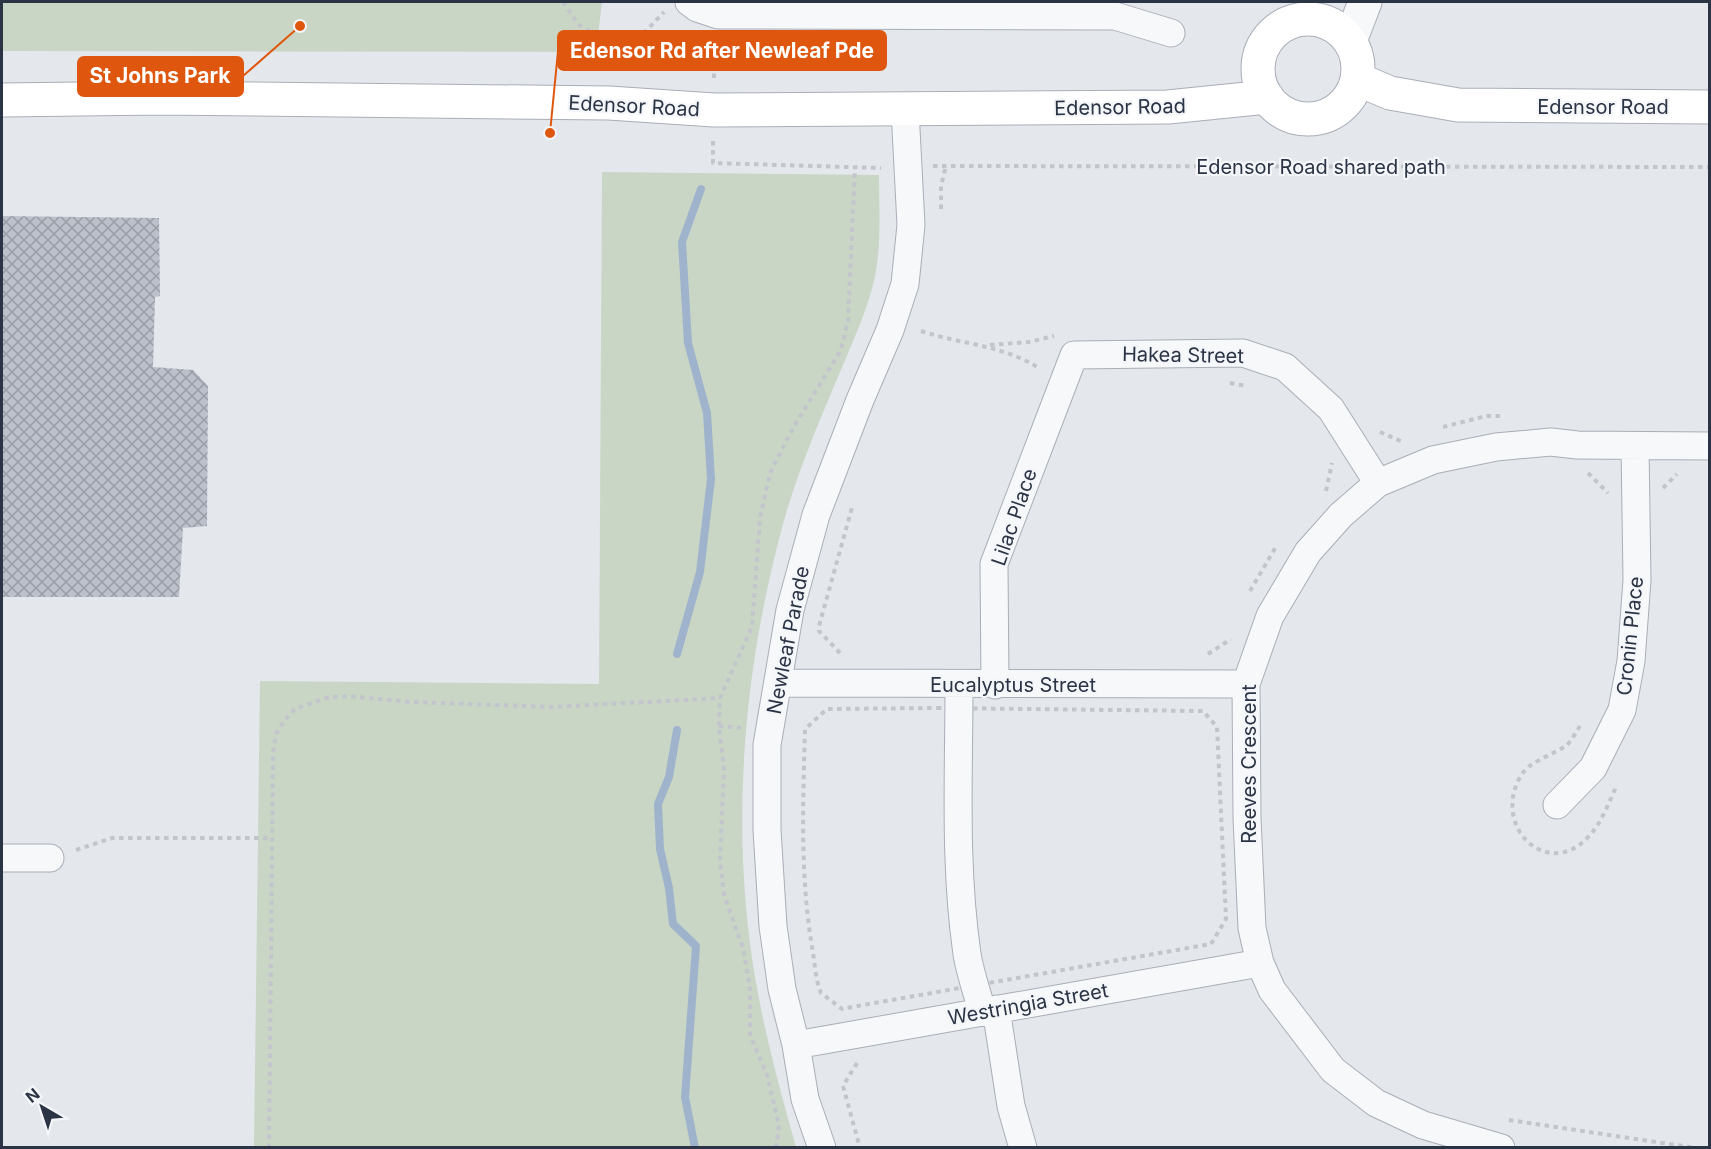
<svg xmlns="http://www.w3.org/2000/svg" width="1711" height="1149" font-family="Inter,sans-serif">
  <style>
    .park { fill: #c9d6c5 }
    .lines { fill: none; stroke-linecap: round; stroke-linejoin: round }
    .stream { stroke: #9fb4cc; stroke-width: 8 }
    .building { fill: url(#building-cross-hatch) }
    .minor-casing { stroke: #a9aeb7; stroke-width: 29 }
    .tertiary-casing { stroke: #a9aeb7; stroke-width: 35 }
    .secondary-casing { stroke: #a9aeb7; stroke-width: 35 }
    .path { stroke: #c2c5cb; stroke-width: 4; stroke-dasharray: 4.5 4.5; stroke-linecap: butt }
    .minor { stroke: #f7f8fa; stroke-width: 27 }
    .tertiary { stroke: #f7f8fa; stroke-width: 33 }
    .secondary { stroke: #fff; stroke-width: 33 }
    .labels { text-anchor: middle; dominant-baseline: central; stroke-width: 4.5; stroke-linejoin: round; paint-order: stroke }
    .street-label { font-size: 20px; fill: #2b3445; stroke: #f4f6f9 }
    .leader { fill: none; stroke: #df570f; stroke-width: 2 }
    .callout-dot { fill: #df570f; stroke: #f4f6f9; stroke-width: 2 }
    .callout { fill: #df570f; stroke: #df570f; stroke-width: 2 }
    .callout-label { font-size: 21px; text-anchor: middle; font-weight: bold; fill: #fff }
  </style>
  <defs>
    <pattern id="building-cross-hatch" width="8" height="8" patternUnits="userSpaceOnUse" patternTransform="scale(1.5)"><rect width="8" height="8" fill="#bbc0ca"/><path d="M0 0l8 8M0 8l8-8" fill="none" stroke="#989da6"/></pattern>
  </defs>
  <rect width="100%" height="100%" fill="#e4e7ec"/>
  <path class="park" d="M 2,2 L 602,2 L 596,52 L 2,51 Z
    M 602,172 L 879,175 C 879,211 882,250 873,285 C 866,312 854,339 843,365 C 821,417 798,470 783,524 C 743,671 730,827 755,977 C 765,1035 780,1091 796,1147 L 254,1147 L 260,681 L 599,684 Z"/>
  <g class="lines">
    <path class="stream" d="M 677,654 L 700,572 L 711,479 L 707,413 L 688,343 L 682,242 L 701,189
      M 677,730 L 669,777 L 658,804 L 660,849 L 669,888 L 673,924 L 696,946 L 685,1097 L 695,1148"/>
  </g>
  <path class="building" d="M 2,216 L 159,218 L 160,296 L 155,297 L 153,367 L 193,370 L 208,386 L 207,526 L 183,528 L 179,597 L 2,597 Z"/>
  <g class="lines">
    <defs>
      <path id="minor" d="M 689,2 L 697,8 L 718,15 L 1115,16 L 1171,33
        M 779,683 L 1246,684
        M 959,685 C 959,775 954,864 967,954 C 970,973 977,992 982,1011
        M 995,685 L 994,564 L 1074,355 L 1243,353 L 1285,367 L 1331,409 L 1378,483
        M 1557,805 L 1593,768 L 1622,710 L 1631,661 L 1637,580 L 1635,446
        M 2,858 L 50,858
        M 996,1009 L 1011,1106 L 1023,1148
        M 796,1045 L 1260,963
        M 822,1148 L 805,1099 L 796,1045 L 782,989 L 773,926 L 767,830 L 767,745 L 790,610 L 816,515 L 860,400 L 890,330 L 905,284 L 911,225 L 905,110
        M 1501,1148 L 1423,1125 L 1376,1103 L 1333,1070 L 1272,990 L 1260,963 L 1252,928 L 1247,818 L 1246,684 L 1270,616 L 1308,552 L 1341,515 L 1378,483 L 1433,460 L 1496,447 L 1551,442 L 1577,445 L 1710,446"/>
      <path id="tertiary" d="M 1350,41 L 1365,2"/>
      <path id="secondary" d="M1258 69a50 50 0 1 1 100 0a50 50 0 1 1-100 0Z
        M 1357,79 L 1390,93 L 1458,105 L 1710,107
        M 2,100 L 160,98 L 609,103 L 714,110 L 1168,107 L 1267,97"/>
    </defs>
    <use href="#minor" class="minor-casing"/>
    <use href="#tertiary" class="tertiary-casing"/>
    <use href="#secondary" class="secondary-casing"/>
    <path class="path" d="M 563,2 L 579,25 L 605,41 L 627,64 L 714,62 L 714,79
      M 615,55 L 641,36 L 664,12
      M 713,141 L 713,163 L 881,168
      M 933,166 L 1710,167
      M 941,209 L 941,186 L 946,166
      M 921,331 C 963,345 1000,344 1039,368
      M 990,345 L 1029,342 L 1054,336
      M 1230,383 L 1246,386
      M 1443,427 L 1486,416 L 1503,416
      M 1380,432 L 1403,442
      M 1588,473 L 1608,493
      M 1663,488 L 1677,474
      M 1326,491 L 1332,463
      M 1250,591 L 1277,545
      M 840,653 L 819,631 L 819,626 L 853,504
      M 1208,654 L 1231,639
      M 937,708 L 1203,711 L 1217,727 L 1226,919 L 1211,944 L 846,1008 L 842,1009 L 821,993 C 815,979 815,962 812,947 C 800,875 803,802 805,729 L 827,709 Z
      M 719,726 L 741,728
      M 1580,726 C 1576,732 1572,740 1567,745 C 1552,756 1527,761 1519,779 C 1493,829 1549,881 1589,836 C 1601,824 1609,802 1616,787
      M 76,850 L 112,838 L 272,838
      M 857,1063 L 843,1086 L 860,1148
      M 1509,1120 L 1696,1148
      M 269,1148 L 273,753 L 276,734 L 284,721 L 295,709 L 326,698 L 347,696 L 411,702 L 553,707 L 720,698
      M 776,1148 L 779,1126 L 767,1075 L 750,1035 L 750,987 L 743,948 L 724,895 L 720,860 L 724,769 L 719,726 L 720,698 L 752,627 L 760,518 L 770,473 L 793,428 L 841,350 L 848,320 L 855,168"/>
    <use href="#minor" class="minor"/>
    <use href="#tertiary" class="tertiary"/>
    <use href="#secondary" class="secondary"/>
  </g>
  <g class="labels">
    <g class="street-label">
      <text transform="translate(634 106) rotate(3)">Edensor Road</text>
      <text transform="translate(1120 107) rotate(-1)">Edensor Road</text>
      <text x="1603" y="107">Edensor Road</text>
      <text x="1321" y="167">Edensor Road shared path</text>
      <text transform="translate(1183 355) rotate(1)">Hakea Street</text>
      <text transform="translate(1014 517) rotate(-71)">Lilac Place</text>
      <text transform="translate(1630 636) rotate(-84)">Cronin Place</text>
      <text transform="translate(788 640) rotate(-79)">Newleaf Parade</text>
      <text x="1013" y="685">Eucalyptus Street</text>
      <text transform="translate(1249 764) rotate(-90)">Reeves Crescent</text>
      <text transform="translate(1028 1004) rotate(-10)">Westringia Street</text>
    </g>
  </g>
  <path class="leader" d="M550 133L558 51M300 26L243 76"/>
  <g class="callout-dot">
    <circle cx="550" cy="133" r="6"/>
    <circle cx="300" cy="26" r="6"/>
  </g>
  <g class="callout">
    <rect x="558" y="31" width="328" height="39" rx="6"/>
    <rect x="78" y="57" width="165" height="39" rx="6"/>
  </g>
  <g class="callout-label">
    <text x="722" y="58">Edensor Rd after Newleaf Pde</text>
    <text x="160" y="83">St Johns Park</text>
  </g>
  <rect width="1711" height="1149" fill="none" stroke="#2b3445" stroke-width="6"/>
  <g transform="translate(42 1107) rotate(321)" stroke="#f4f6f9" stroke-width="4.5" paint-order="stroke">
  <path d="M0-4.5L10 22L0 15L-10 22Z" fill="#2b3445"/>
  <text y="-9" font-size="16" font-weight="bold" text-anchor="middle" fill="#2b3445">N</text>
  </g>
</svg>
